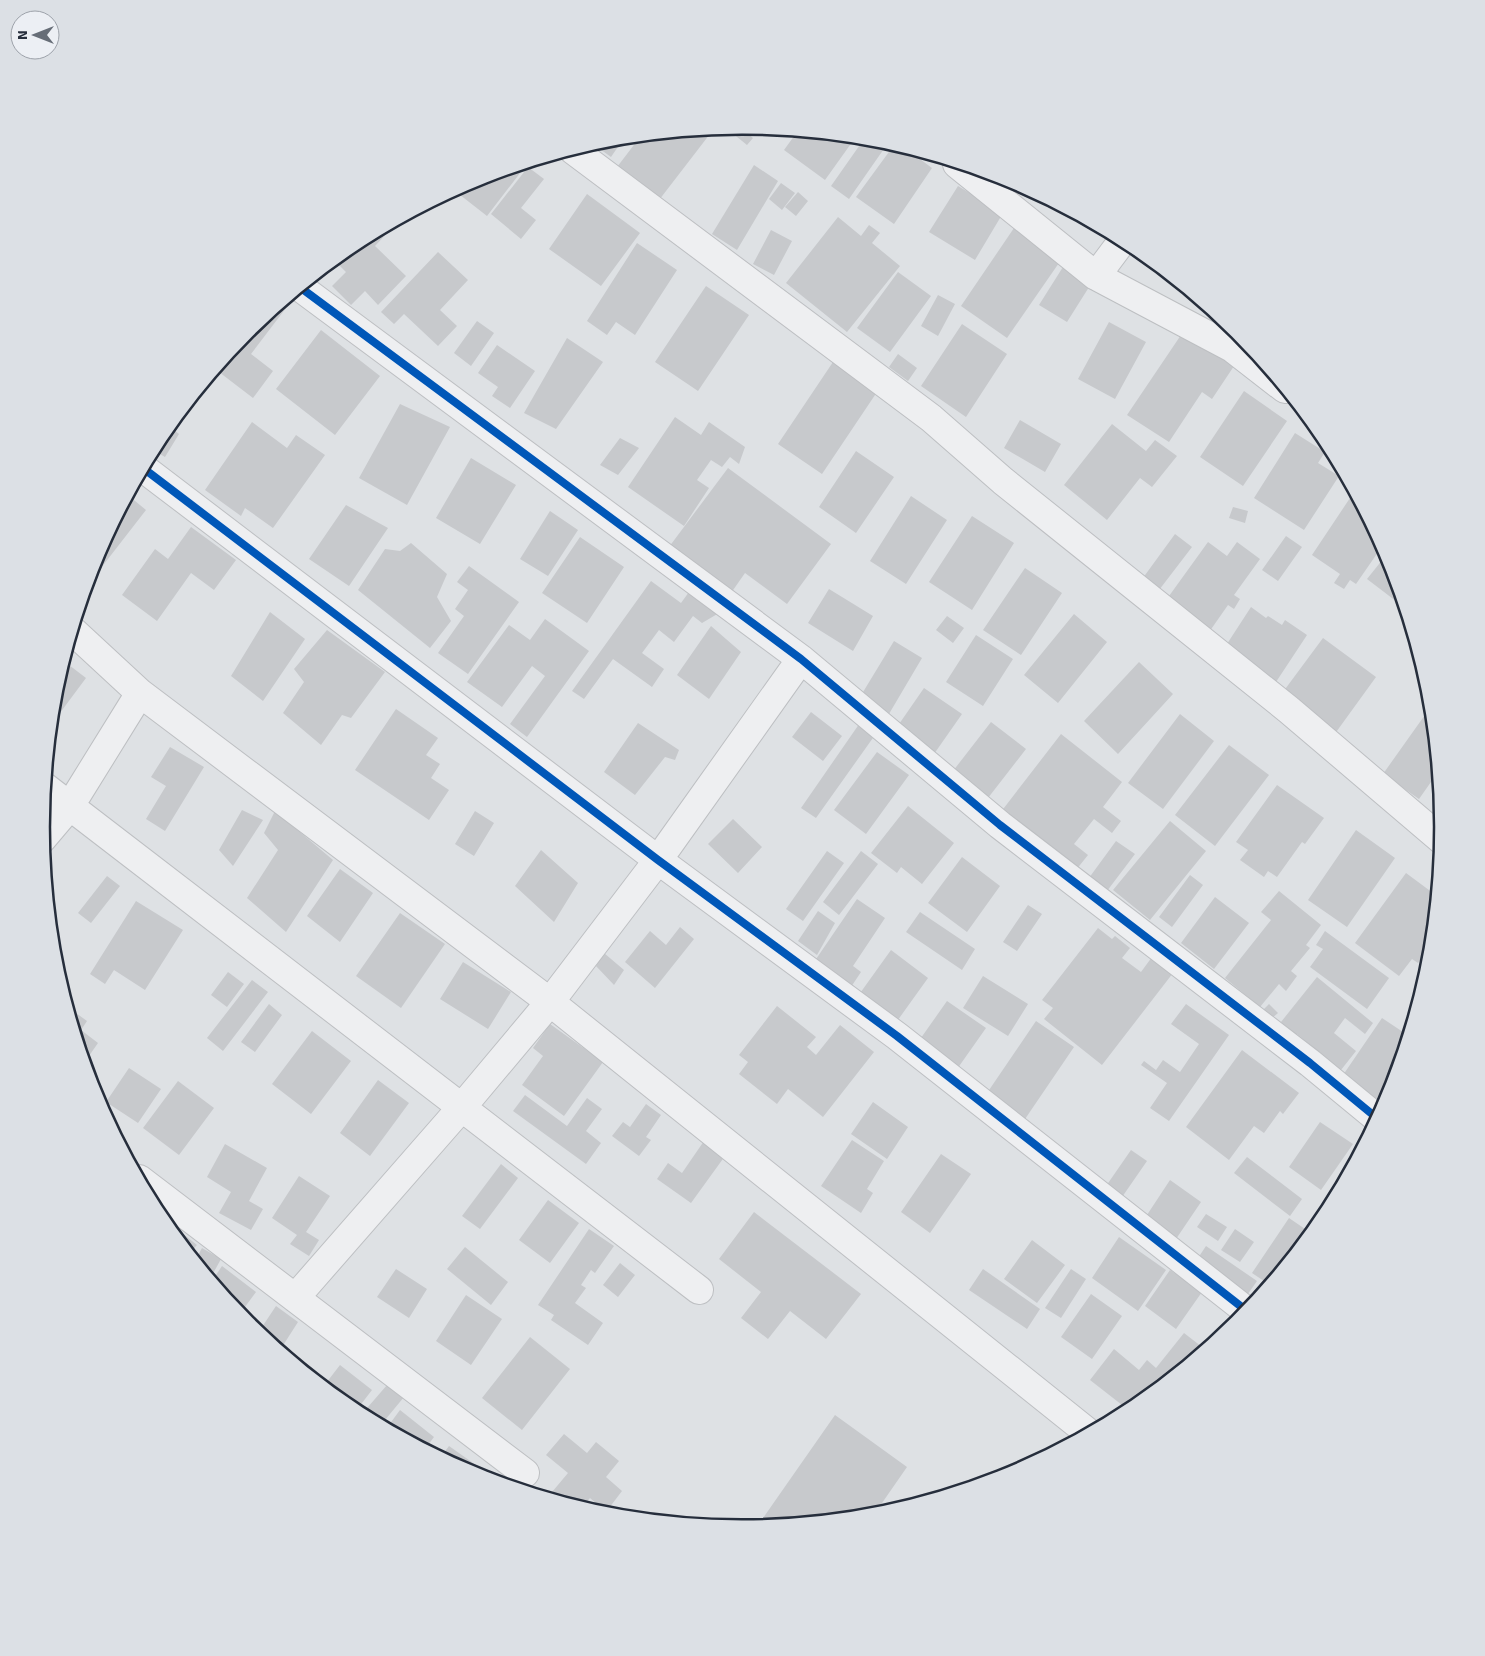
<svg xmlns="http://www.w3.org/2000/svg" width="1485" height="1656" font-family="Signika,sans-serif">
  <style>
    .building { fill: #c7c9cc }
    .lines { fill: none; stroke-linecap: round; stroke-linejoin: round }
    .minor-casing { stroke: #bdbfc2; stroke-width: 30 }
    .minor { stroke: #eeeff1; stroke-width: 28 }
    .cycleway-casing { stroke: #eceff4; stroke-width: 11 }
    .cycleway { stroke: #0057b8; stroke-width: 8 }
    .rim { fill: none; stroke: #262e3c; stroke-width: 2.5 }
  </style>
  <rect width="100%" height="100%" fill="#dee1e4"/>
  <path class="building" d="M 740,127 L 753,138 L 747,145 L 726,128 Z
    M 758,128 L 767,129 L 773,130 L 769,136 Z
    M 713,130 L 656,204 L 614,171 L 640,137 Z
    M 797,132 L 855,138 L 825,180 L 784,150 Z
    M 624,138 L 611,157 L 593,144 L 606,140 Z
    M 864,139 L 888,143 L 849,199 L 831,186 Z
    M 894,145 L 905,148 L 932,168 L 894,224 L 856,197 Z
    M 527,164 L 487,216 L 455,191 L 474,180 Z
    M 754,165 L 778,181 L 737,250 L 712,234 Z
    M 528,167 L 544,179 L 521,208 L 536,220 L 521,239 L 491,214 Z
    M 990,174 L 1008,179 L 1005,185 Z
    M 781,183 L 795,193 L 782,210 L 769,199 Z
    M 958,186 L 1003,213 L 975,260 L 929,232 Z
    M 798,192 L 808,201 L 796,216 L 785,207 Z
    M 587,194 L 640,233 L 601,286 L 549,249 Z
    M 838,217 L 861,236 L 869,225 L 880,233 L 872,243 L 900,266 L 847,332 L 786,283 Z
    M 385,228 L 389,231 L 375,246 L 406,276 L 378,305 L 365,291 L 351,305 L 332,286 L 346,272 L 334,260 L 353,245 Z
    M 1014,228 L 1061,260 L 1007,338 L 961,306 Z
    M 771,230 L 792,241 L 774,275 L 753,264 Z
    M 637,243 L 677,270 L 635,335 L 616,322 L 607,335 L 587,321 Z
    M 438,252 L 468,280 L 440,310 L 457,326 L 438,346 L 404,314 L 394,324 L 381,312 Z
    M 1068,259 L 1096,276 L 1067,322 L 1039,305 Z
    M 898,272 L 931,296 L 890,352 L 857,328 Z
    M 1169,275 L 1182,286 L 1181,286 L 1167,279 Z
    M 706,286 L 749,315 L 698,391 L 655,362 Z
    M 938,295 L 955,304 L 938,336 L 921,326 Z
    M 281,304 L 286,308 L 251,354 L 273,371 L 253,398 L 219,372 L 247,332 Z
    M 477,321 L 494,333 L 471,366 L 454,353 Z
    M 1109,322 L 1146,342 L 1115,399 L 1078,379 Z
    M 962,324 L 1007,354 L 966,417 L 921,386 Z
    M 321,330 L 380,376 L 335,435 L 276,389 Z
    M 1183,332 L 1234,366 L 1212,399 L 1202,392 L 1169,442 L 1127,415 Z
    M 567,338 L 603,362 L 556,429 L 524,413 Z
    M 497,345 L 535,371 L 510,408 L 492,396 L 498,387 L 478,373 Z
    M 898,354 L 917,368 L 908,381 L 889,367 Z
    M 833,362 L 877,392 L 822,474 L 778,444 Z
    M 1244,391 L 1287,421 L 1243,486 L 1200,457 Z
    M 400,404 L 450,427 L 407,505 L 359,478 Z
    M 675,417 L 701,435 L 709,422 L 745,447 L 739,464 L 730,457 L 722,467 L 711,460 L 697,480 L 709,488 L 684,526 L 628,487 Z
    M 1020,420 L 1061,444 L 1045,472 L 1004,448 Z
    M 252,422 L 287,448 L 296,435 L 325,455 L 273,528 L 245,508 L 241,516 L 205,490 Z
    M 1112,424 L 1146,451 L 1155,440 L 1177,456 L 1152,487 L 1140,478 L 1107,520 L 1064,485 Z
    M 169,426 L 179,434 L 165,457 L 153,450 L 160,438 Z
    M 1295,433 L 1325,452 L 1318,463 L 1339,476 L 1304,530 L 1254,498 Z
    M 620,438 L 639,448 L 618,475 L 600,465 Z
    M 856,451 L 894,477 L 856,533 L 819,507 Z
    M 471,458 L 516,485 L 480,544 L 436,518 Z
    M 728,468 L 831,544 L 787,604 L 745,573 L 731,593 L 669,547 Z
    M 1354,492 L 1383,545 L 1356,584 L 1350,580 L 1344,589 L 1334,583 L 1340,574 L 1312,555 Z
    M 129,496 L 146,510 L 94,577 L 90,575 L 95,559 Z
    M 911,496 L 947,520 L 906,584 L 870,561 Z
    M 346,505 L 388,528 L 349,586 L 309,559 Z
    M 1233,507 L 1248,511 L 1245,523 L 1229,518 Z
    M 550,511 L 578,530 L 548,576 L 520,559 Z
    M 972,516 L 1014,543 L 972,610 L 929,582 Z
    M 191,527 L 236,560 L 214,590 L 191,573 L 157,621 L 122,595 L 155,549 L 168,559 Z
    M 1175,534 L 1192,547 L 1156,594 L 1140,582 Z
    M 1286,536 L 1302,547 L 1278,581 L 1262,570 Z
    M 580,537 L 624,567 L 587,623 L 542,593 Z
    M 1208,542 L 1227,556 L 1237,542 L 1260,559 L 1234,595 L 1240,599 L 1234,609 L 1228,605 L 1207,635 L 1164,603 Z
    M 411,543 L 447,574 L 437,597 L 451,621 L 430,648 L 358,590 L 385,549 L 400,551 Z
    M 1387,554 L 1390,560 L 1405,608 L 1367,579 Z
    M 469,566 L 519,602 L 468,674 L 438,653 L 464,616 L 455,609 L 468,590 L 457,582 Z
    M 1025,568 L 1062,593 L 1021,655 L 983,630 Z
    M 651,581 L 681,603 L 689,592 L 719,613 L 702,623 L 693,616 L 674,642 L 659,630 L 642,653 L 664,669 L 652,687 L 613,659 L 584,699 L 572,691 Z
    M 829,589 L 873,616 L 853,651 L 808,623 Z
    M 1251,607 L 1266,618 L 1268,616 L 1282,625 L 1285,620 L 1307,635 L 1276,682 L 1225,647 Z
    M 270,612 L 305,639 L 263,701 L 231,676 Z
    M 1074,614 L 1107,642 L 1058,703 L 1024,675 Z
    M 947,616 L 964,628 L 953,643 L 936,630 Z
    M 545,619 L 589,651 L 527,737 L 510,724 L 545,676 L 532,666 L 502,707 L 467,682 L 509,625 L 530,640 Z
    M 711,626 L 741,652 L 709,699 L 677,675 Z
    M 327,630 L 385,672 L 351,718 L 342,715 L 321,745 L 283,713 L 304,682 L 294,669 Z
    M 976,635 L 1013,659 L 983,706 L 946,682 Z
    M 1323,638 L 1376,677 L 1334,735 L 1280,696 Z
    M 894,641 L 922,658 L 886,719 L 857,702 Z
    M 1139,662 L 1173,694 L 1118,754 L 1084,721 Z
    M 69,665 L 86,678 L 51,725 L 55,691 L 58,679 Z
    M 924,688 L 962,714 L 934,754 L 897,727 Z
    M 1432,705 L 1438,772 L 1419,799 L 1383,774 Z
    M 396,709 L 438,738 L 426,755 L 440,764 L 431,778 L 449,790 L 429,820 L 355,770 Z
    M 811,712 L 842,736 L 823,761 L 792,737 Z
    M 1180,714 L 1214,741 L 1163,809 L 1128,783 Z
    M 864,717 L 880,728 L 816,818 L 801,808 Z
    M 991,722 L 1026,749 L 988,798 L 953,771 Z
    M 638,723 L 679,750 L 675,760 L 665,757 L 635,795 L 604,772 Z
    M 1061,734 L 1122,782 L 1103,807 L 1121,821 L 1112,833 L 1094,819 L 1074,844 L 1088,855 L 1076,870 L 997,817 Z
    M 1229,745 L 1269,775 L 1215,846 L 1175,815 Z
    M 170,747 L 204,767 L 165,831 L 146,819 L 166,786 L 151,777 Z
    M 877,752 L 909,775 L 866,834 L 834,810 Z
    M 1277,785 L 1324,818 L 1305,844 L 1302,842 L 1277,877 L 1268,871 L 1264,877 L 1240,860 L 1248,850 L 1236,842 Z
    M 908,806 L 954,843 L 922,884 L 901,867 L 897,873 L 871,853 Z
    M 1442,807 L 1443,821 L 1444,826 L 1433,820 Z
    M 242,810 L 263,820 L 233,866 L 219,850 Z
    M 275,811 L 333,860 L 286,932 L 247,898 L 278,850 L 264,833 Z
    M 475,811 L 494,823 L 474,856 L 455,844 Z
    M 733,819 L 762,847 L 738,873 L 708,844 Z
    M 1170,821 L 1206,851 L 1150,920 L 1113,890 Z
    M 1356,830 L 1395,858 L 1347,927 L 1308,900 Z
    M 1116,841 L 1135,854 L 1104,895 L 1086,882 Z
    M 541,850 L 578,883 L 554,922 L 515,886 Z
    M 827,851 L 844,863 L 803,921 L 786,909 Z
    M 861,851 L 878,864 L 839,915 L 823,902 Z
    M 962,857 L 1000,886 L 967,932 L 928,903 Z
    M 340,869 L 373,893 L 340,942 L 307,916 Z
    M 1406,873 L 1437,896 L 1434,927 L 1429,935 L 1433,938 L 1432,943 L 1418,963 L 1412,959 L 1399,976 L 1355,943 Z
    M 1190,875 L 1203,885 L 1172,927 L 1159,917 Z
    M 107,876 L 120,886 L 91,923 L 78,913 Z
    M 1279,891 L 1321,925 L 1306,945 L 1310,948 L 1291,971 L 1297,976 L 1286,991 L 1279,984 L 1260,1007 L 1225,978 L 1271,920 L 1261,912 Z
    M 1215,897 L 1249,923 L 1214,969 L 1181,943 Z
    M 857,899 L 885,918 L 853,966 L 861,972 L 849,990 L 812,965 Z
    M 136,901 L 183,930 L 145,990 L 114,970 L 105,984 L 90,974 Z
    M 1028,905 L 1042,914 L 1017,951 L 1003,942 Z
    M 818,911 L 835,923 L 817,955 L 798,941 Z
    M 920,912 L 975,949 L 962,970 L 906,932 Z
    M 400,913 L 445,944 L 401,1008 L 356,976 Z
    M 680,927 L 694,939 L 655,988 L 625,962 L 650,931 L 666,945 Z
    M 1098,928 L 1112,939 L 1115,936 L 1130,948 L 1122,958 L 1141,972 L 1152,957 L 1173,973 L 1102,1065 L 1044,1019 L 1053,1008 L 1042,1000 Z
    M 1325,931 L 1389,978 L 1367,1009 L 1310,967 L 1323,949 L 1316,945 Z
    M 891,950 L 928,978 L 895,1024 L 858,996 Z
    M 604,953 L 624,970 L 614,985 L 596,966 Z
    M 463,962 L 511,992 L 488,1029 L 440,999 Z
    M 1428,971 L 1428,972 L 1423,989 L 1418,985 Z
    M 228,972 L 244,984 L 227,1007 L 211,995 Z
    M 983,976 L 1028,1004 L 1008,1036 L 963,1008 Z
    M 1317,977 L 1373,1023 L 1365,1034 L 1345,1018 L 1334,1033 L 1356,1051 L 1341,1070 L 1297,1034 L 1296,1035 L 1281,1022 Z
    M 252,980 L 268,992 L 223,1051 L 207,1038 Z
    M 947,1001 L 986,1028 L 955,1072 L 916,1045 Z
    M 269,1004 L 282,1015 L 255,1052 L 241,1042 Z
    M 1186,1004 L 1229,1035 L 1169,1121 L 1150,1108 L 1167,1083 L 1141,1065 L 1144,1061 L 1156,1070 L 1163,1060 L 1180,1072 L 1199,1044 L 1171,1024 Z
    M 1269,1004 L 1278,1013 L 1271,1019 L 1263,1010 Z
    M 777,1006 L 816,1037 L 807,1047 L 816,1055 L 840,1025 L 874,1052 L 823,1117 L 788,1089 L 777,1104 L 739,1074 L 748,1062 L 739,1055 Z
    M 69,1008 L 87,1021 L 81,1030 L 98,1043 L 84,1063 L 77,1039 L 79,1036 L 76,1033 L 68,1009 Z
    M 1382,1018 L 1409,1036 L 1400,1064 L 1375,1101 L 1341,1078 Z
    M 1036,1021 L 1074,1047 L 1023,1122 L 985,1096 Z
    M 550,1024 L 603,1062 L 564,1116 L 522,1085 L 543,1056 L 533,1048 Z
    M 312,1031 L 351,1061 L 311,1114 L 272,1084 Z
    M 1242,1050 L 1299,1093 L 1283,1114 L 1280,1111 L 1264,1133 L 1254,1126 L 1229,1160 L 1186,1127 Z
    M 129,1068 L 161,1089 L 138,1123 L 106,1102 Z
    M 378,1080 L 409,1103 L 370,1156 L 340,1133 Z
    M 178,1081 L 214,1108 L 179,1155 L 143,1128 Z
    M 525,1095 L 567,1126 L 587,1098 L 602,1109 L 586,1131 L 601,1143 L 586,1164 L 513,1111 Z
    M 873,1102 L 908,1127 L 887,1159 L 851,1134 Z
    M 646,1104 L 661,1115 L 646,1137 L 651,1140 L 639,1156 L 612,1136 L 623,1122 L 630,1127 Z
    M 1320,1122 L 1353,1144 L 1321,1190 L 1289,1167 Z
    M 852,1140 L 884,1161 L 867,1189 L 873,1193 L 861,1213 L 821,1186 Z
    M 704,1141 L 725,1156 L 691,1203 L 657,1179 L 668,1163 L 682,1173 Z
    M 225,1144 L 267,1168 L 249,1201 L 263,1209 L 251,1230 L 219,1213 L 231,1192 L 207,1177 Z
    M 1131,1150 L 1147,1161 L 1120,1200 L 1104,1189 Z
    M 941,1154 L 971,1174 L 930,1233 L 901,1212 Z
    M 1247,1157 L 1302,1199 L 1290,1216 L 1234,1173 Z
    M 501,1164 L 518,1178 L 480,1229 L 462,1216 Z
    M 299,1176 L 330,1196 L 306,1232 L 319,1240 L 309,1256 L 290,1244 L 297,1235 L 272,1218 Z
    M 1170,1180 L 1201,1202 L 1176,1239 L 1145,1218 Z
    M 548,1200 L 579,1223 L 550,1263 L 519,1240 Z
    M 754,1212 L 861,1294 L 826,1339 L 790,1311 L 768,1339 L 741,1318 L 761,1292 L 719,1259 Z
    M 1206,1214 L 1227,1227 L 1218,1241 L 1197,1227 Z
    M 1289,1218 L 1308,1231 L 1283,1269 L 1270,1285 L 1252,1273 Z
    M 168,1222 L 197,1245 L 189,1254 L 166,1225 Z
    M 589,1229 L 614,1246 L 595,1273 L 591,1270 L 581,1285 L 586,1288 L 575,1303 L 603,1323 L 588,1345 L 551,1320 L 554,1315 L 538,1305 Z
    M 1235,1229 L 1254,1242 L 1240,1262 L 1221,1250 Z
    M 1119,1237 L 1166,1270 L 1138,1311 L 1092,1278 Z
    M 1032,1240 L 1065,1265 L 1037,1303 L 1004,1279 Z
    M 1206,1246 L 1257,1281 L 1243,1301 L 1192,1267 Z
    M 465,1247 L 508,1282 L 491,1305 L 447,1269 Z
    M 202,1248 L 221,1259 L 210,1279 L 195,1261 Z
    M 620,1263 L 635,1275 L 618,1297 L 603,1285 Z
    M 222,1266 L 256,1292 L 239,1315 L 212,1281 Z
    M 396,1269 L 427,1289 L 409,1318 L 377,1297 Z
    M 983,1269 L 1040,1309 L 1027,1329 L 969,1290 Z
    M 1071,1269 L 1086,1279 L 1061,1318 L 1045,1308 Z
    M 1170,1270 L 1202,1292 L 1176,1329 L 1145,1306 Z
    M 1091,1294 L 1122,1316 L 1092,1359 L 1061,1337 Z
    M 466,1295 L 502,1319 L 471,1365 L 436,1341 Z
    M 276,1306 L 298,1322 L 282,1347 L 307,1364 L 303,1370 L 258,1333 Z
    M 1184,1333 L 1206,1350 L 1157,1390 L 1154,1388 L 1142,1403 L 1131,1412 L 1090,1380 L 1114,1349 L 1139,1370 L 1147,1360 L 1156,1368 Z
    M 530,1337 L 570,1369 L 522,1430 L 482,1398 Z
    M 340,1365 L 372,1390 L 355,1412 L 323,1387 Z
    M 394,1377 L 409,1391 L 380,1426 L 361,1415 Z
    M 400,1410 L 434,1437 L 425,1449 L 386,1429 Z
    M 835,1415 L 907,1467 L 873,1516 L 756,1528 Z
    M 564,1434 L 587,1453 L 596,1442 L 619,1461 L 606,1477 L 622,1491 L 606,1512 L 590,1498 L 581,1508 L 547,1498 L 568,1473 L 546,1455 Z
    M 449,1446 L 483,1470 L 478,1477 L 440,1458 Z"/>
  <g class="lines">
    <defs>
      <path id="minor" d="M 573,150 L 931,418 L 1003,481 L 1289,710 L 1443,841
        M 957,164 L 1096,276 L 1232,348 L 1285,389
        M 1096,276 L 1123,240
        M 301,288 L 801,659 L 1000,825 L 1310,1063 L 1378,1119
        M 143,468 L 658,860 L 897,1036 L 1248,1312
        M 73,631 L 140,693 L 550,1002 L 1090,1434
        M 45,787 L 699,1290
        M 42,839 L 70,806 L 140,693
        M 139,1179 L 525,1473
        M 295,1298 L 462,1107 L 550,1002 L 658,860 L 801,659"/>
    </defs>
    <use href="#minor" class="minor-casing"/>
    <use href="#minor" class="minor"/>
    <defs>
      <path id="cycleway" d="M 301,288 L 801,659 L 1000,825 L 1310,1063 L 1378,1119
        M 143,468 L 658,860 L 897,1036 L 1248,1312"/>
    </defs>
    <use href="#cycleway" class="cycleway-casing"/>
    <use href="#cycleway" class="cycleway"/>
  </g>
  <path d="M0 0H1485V1656H0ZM50 827a692 692 0 1 1 1384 0a692 692 0 1 1-1384 0Z" fill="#dce0e5" fill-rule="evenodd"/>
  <path class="rim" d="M50 827a692 692 0 1 1 1384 0a692 692 0 1 1-1384 0Z"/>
  <g transform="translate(35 35) rotate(270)"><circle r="24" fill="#eceff4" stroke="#9da2aa"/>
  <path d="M0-4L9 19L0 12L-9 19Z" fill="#666d77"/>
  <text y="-8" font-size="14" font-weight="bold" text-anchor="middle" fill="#262e3c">N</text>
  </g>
</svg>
